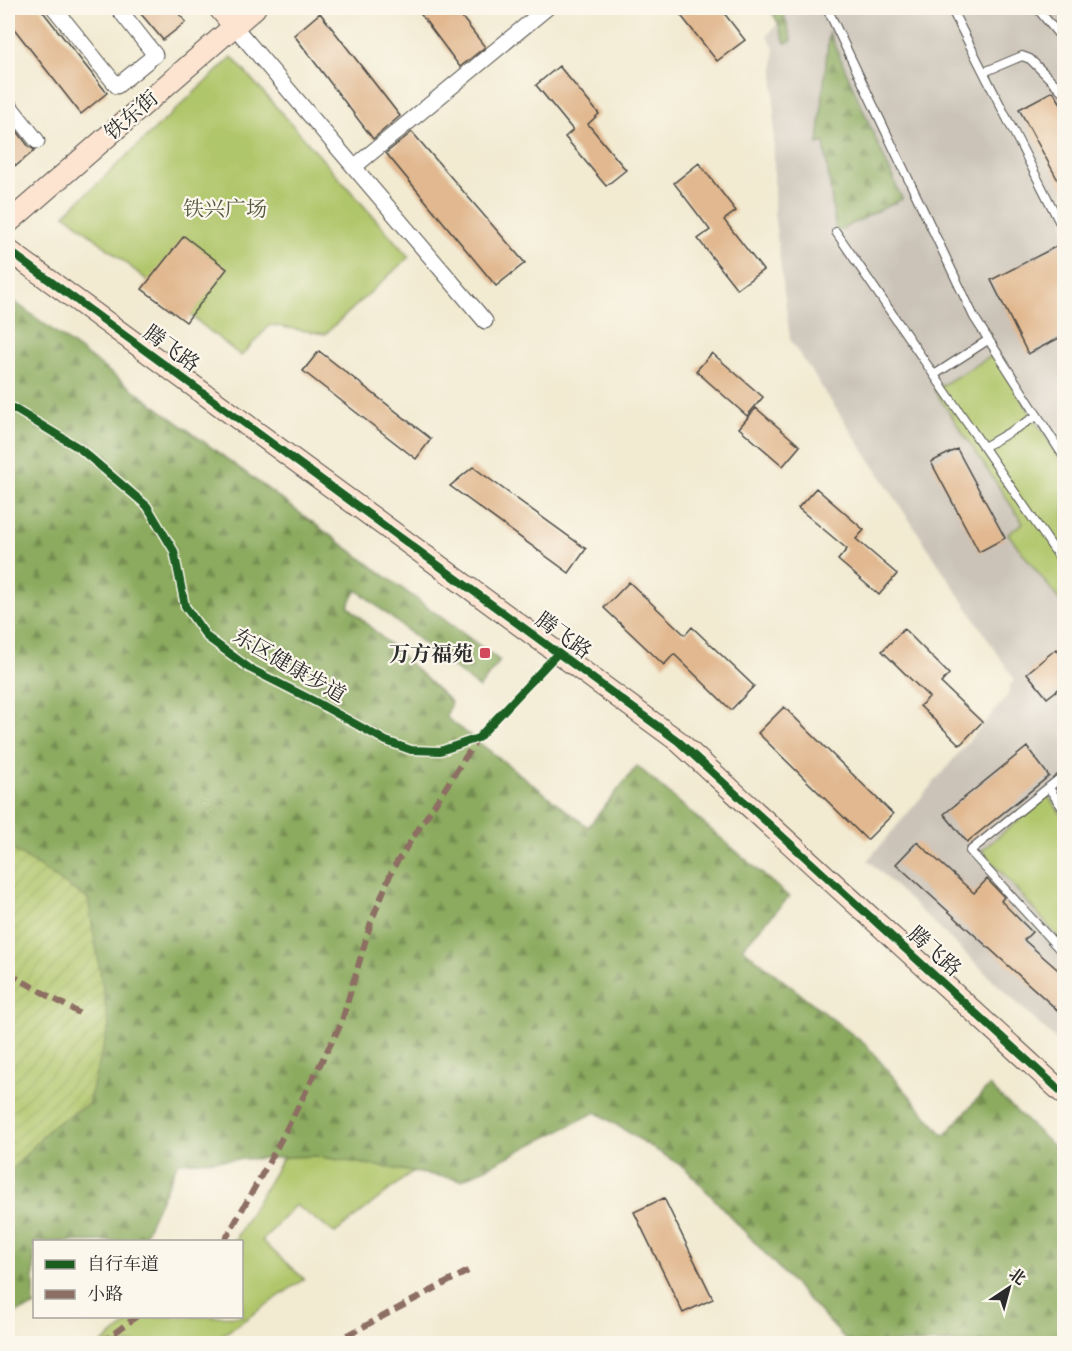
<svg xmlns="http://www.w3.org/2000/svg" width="1072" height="1351" font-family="'Libre Caslon Text','Noto Serif SC',serif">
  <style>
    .railway { fill: #cbc3b8 }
    .green { fill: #b0c66b; stroke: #6e784b; stroke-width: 1.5 }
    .forest { fill: url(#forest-firs); stroke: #5c6b45; stroke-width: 1.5 }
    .garden { fill: url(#garden-furrows); stroke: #6e784b; stroke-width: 1.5 }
    .building { fill: #e1b88f }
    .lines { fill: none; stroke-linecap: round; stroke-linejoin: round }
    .lane-casing { stroke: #494844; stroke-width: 10 }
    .street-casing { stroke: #494844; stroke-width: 17 }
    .secondary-casing { stroke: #494844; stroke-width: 23 }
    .lane { stroke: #fff; stroke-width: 8 }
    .street { stroke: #fff; stroke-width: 15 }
    .secondary { stroke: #fde4d1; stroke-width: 21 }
    .quiet { stroke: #8d6e63; stroke-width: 6; stroke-dasharray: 12 6; stroke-linecap: butt }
    .cycleway-casing { stroke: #fbf7ec; stroke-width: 11 }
    .cycleway { stroke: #1b5e20; stroke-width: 8 }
    .poi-dot { fill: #d1495b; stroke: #fbf7ec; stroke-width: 2 }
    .labels { text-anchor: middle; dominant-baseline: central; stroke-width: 4.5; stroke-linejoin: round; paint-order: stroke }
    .street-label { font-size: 21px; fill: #2b2b2b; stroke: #fbf7ec }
    .park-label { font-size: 21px; fill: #535a3e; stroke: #fbf7ec }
    .poi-label { font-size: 21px; font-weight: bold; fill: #2b2b2b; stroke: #fbf7ec; text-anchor: end }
  </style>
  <defs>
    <pattern id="forest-firs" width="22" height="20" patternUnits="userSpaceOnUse" patternTransform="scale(1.5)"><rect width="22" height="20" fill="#8cab5f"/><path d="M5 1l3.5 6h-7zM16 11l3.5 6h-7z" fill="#738b4f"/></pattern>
    <pattern id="garden-furrows" width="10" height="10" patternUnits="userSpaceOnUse" patternTransform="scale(1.5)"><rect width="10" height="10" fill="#b0c66b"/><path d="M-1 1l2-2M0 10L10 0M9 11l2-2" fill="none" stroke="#98aa5d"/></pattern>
  </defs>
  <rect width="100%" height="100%" fill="#fbf7ec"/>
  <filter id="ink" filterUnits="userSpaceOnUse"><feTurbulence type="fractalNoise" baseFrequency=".0167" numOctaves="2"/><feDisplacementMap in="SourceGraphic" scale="12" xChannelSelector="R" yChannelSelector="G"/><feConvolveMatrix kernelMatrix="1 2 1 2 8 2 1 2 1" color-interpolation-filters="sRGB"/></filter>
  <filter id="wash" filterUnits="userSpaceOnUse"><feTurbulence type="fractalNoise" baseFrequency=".008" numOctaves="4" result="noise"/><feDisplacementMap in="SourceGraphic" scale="24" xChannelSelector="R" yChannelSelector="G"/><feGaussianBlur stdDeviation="1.35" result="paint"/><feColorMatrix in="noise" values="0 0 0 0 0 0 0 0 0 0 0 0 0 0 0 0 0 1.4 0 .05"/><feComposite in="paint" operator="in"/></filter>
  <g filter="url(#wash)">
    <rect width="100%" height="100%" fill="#f2ead1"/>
    <path class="railway" d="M 769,8 L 1064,8 L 1064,1048 L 868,860 L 1008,695 L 1010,685 L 1015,680 L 790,339 L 774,213 L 774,47 L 767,36 L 778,23 Z"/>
    <path class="green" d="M 232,57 L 409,257 L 325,334 L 270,325 L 241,356 L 65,214 Z
      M 993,355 L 1064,465 L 1064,606 L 1008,534 L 1023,523 L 934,390 Z
      M 1048,796 L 1064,818 L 1064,944 L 982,850 Z
      M 294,1139 L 432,1156 L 335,1233 L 295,1205 L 262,1241 L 304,1279 L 211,1343 L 101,1344 L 136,1317 L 242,1316 L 242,1242 L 234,1241 Z"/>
    <path class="forest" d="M 770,8 L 782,8 L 792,41 L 785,43 L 778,23 Z
      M 829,32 L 902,199 L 836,232 L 824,142 L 818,144 Z
      M 8,297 L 500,661 L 479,688 L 357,590 L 348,606 L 451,702 L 446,717 L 588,827 L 637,766 L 789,897 L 742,948 L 867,1046 L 944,1136 L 989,1086 L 1064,1156 L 1064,1343 L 849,1343 L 685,1168 L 596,1112 L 462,1180 L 315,1156 L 178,1162 L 142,1241 L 34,1242 L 34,1307 L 12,1314 L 8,1311 L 8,1130 L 85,1105 L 103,989 L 22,886 L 8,863 Z"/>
    <path class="garden" d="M 11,848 L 88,899 L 109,1026 L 88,1104 L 51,1127 L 8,1174 L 8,854 Z"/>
    <g id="blocks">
      <path class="building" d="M 8,8 L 40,8 L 107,93 L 81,114 L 8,21 Z
        M 136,8 L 174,8 L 186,22 L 163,40 Z
        M 416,8 L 455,8 L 485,47 L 460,67 Z
        M 675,8 L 720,8 L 745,40 L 717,61 Z
        M 320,13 L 400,116 L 373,139 L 294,35 Z
        M 559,66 L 599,114 L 588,124 L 626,170 L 606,186 L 565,137 L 573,130 L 536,85 Z
        M 1053,91 L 1065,110 L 1065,193 L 1019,109 Z
        M 8,119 L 29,147 L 35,150 L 16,166 L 8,156 Z
        M 412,132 L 525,263 L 496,286 L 386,153 Z
        M 699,163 L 736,211 L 724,220 L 763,270 L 737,289 L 698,239 L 710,230 L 674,183 Z
        M 184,236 L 227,269 L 186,322 L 142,289 Z
        M 1065,242 L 1065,335 L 1028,354 L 991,280 Z
        M 319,351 L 431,439 L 416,459 L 303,371 Z
        M 712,353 L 763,397 L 747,416 L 696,371 Z
        M 756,408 L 800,446 L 783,466 L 739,428 Z
        M 957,449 L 1005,538 L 979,552 L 931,462 Z
        M 473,467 L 586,549 L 569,573 L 450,486 Z
        M 816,488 L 864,530 L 856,539 L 897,574 L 879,595 L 838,560 L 847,549 L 798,508 Z
        M 629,582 L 685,635 L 692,627 L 754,686 L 731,710 L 674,654 L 664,665 L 604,608 Z
        M 904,629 L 949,674 L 941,683 L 982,722 L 960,745 L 920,706 L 929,697 L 882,651 Z
        M 1056,649 L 1065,660 L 1065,684 L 1047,698 L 1027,673 Z
        M 784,707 L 893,814 L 867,840 L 758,733 Z
        M 1027,747 L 1049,776 L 967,842 L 944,814 Z
        M 917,842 L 974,893 L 987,879 L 1004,897 L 1001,901 L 1032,932 L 1024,940 L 1065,976 L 1065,1017 L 896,864 Z
        M 664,1198 L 713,1299 L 683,1313 L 634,1212 Z"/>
    </g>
  </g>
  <g filter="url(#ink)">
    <use href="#blocks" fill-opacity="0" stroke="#494844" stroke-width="1.5"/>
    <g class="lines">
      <defs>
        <path id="lane" d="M 827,8 L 974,317 L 1064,457
          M 951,8 L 1064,231
          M 1037,8 L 1064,41
          M 984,72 L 1022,56 L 1030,59 L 1064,93
          M 836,232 L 934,375
          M 988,340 L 934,375 L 1064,564
          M 984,447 L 1037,416
          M 1064,775 L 970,851 L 1064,954
          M 1049,788 L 1064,810"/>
        <path id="street" d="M 54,8 L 117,86 L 155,55 L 118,8
          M 233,25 L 485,321
          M 8,104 L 37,141
          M 354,167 L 547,8"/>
        <path id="secondary" d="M 219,8 L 233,25
          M 8,223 L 255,8
          M 8,250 L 678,741 L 1064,1094"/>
      </defs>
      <use href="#lane" class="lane-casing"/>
      <use href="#street" class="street-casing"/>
      <use href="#secondary" class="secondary-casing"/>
      <use href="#lane" class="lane"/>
      <use href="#street" class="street"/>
      <use href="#secondary" class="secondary"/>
      <path class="quiet" d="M 8,973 L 79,1013
        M 224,1242 L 274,1153 L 341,1024 L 371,922 L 393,868 L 478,738
        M 100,1344 L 137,1316
        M 331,1344 L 468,1271"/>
      <defs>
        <path id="cycleway" d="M 8,250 L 678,741 L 1064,1094
          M 8,405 L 79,448 L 147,506 L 174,551 L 185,606 L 207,637 L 249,668 L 316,702 L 386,741 L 411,750 L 440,751 L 478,738 L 558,653"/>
      </defs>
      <use href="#cycleway" class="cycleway-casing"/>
      <use href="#cycleway" class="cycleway"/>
    </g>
  </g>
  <rect class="poi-dot" x="479" y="647" width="12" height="12" rx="3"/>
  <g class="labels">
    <g class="street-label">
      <text transform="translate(131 115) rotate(-41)">铁东街</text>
      <text transform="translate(172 348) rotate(36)">腾飞路</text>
      <text transform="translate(564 635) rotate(36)">腾飞路</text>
      <text transform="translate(290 665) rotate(30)">东区健康步道</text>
      <text transform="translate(935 951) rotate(42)">腾飞路</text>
    </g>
    <g class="park-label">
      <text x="225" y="208">铁兴广场</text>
    </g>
    <g class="poi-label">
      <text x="473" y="653">万方福苑</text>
    </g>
  </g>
  <rect width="1072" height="1351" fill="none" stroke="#fbf7ec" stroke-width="30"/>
  <rect x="33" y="1240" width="210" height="78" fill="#fbf7ec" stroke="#a8a59f" stroke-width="1.5"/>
  <rect x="45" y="1260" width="30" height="9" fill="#1b5e20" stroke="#a8a59f" stroke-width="1.5"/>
  <text x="87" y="1270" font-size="18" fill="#2b2b2b">自行车道</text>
  <rect x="45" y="1290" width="30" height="9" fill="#8d6e63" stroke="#a8a59f" stroke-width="1.5"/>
  <text x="87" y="1300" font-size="18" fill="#2b2b2b">小路</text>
  <g transform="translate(1009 1288) rotate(36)" stroke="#fbf7ec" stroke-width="4.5" paint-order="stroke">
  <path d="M0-4.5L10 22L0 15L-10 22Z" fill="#2b2b2b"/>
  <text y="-9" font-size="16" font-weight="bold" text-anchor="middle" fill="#2b2b2b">北</text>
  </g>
</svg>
